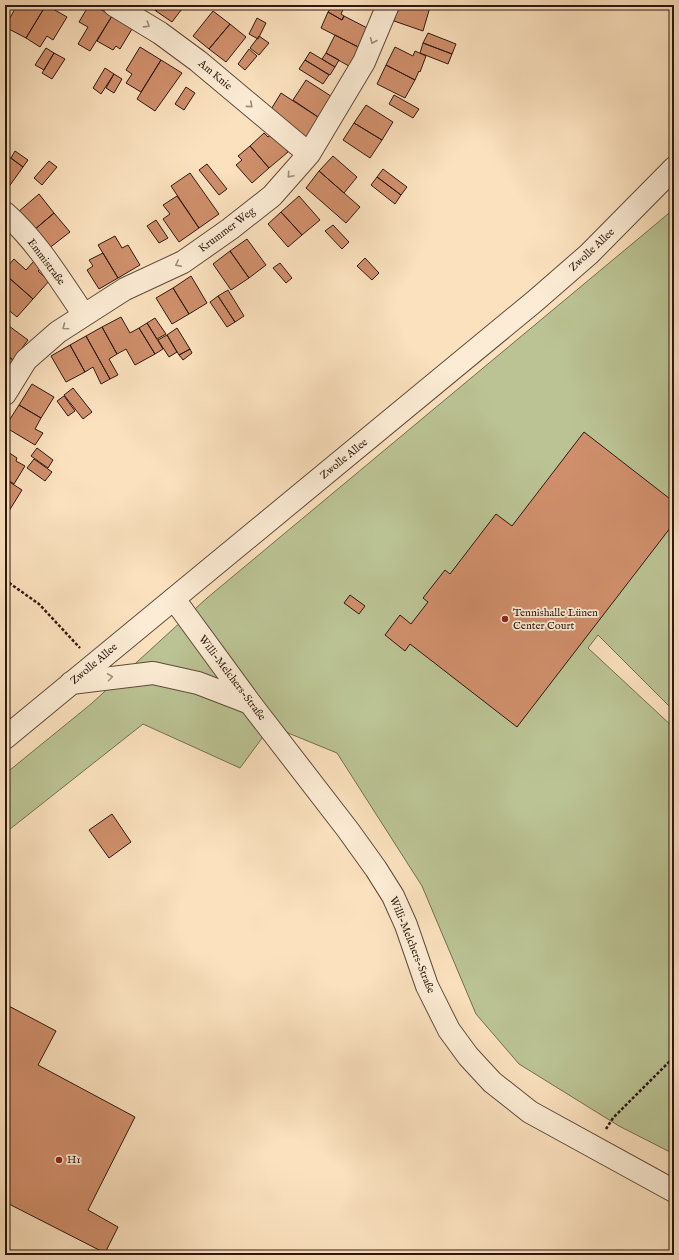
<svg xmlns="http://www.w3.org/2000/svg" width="679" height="1260" font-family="'IM FELL English',serif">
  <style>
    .green { fill: #bbc394; stroke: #746e52 }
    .building { fill: #d08f6c; stroke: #2e1810 }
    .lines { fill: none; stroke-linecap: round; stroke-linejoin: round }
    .minor-casing { stroke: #614a3c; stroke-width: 24 }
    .tertiary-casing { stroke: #614a3c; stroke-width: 24 }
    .path { stroke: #2e1810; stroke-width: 2.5; stroke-dasharray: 3 2; stroke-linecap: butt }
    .minor { stroke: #fcecd5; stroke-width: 22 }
    .tertiary { stroke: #fcecd5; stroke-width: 22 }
    .oneway { stroke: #9f8d7c }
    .poi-dot { fill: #8f2418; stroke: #fcecd5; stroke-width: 1.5 }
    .labels { text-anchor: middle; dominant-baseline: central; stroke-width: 3.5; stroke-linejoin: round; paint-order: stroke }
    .street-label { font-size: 11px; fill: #2e1810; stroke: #fcecd5 }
    .poi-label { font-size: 11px; fill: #2e1810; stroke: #fcecd5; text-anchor: start }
  </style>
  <rect width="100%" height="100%" fill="#fbe1be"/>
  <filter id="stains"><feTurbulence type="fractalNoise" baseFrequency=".005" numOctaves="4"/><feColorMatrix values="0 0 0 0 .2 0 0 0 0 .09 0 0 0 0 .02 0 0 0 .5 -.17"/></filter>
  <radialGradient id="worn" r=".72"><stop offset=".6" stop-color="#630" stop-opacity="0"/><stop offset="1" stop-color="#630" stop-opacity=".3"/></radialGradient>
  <path class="green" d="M 674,209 L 674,711 L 598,635 L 588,648 L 674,728 L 674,1154 L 619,1126 L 519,1064 L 476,1014 L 422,886 L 337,753 L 271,726 L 240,768 L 143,724 L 5,833 L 5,774 L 91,704 L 207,598 Z"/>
  <path class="building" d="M 5,5 L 12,5 L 7,13 L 5,12 Z
    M 17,5 L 46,5 L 26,38 L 5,27 Z
    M 46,5 L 67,17 L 53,40 L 47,36 L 40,47 L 26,38 Z
    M 89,5 L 93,5 L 112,16 L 90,51 L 78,44 L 88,27 L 79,22 Z
    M 148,5 L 159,5 L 156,11 Z
    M 159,5 L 185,5 L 172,22 L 156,11 Z
    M 325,5 L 345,5 L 341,14 L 344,16 L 342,20 L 328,12 L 330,9 Z
    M 399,5 L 423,5 L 430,7 L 423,31 L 394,21 Z
    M 213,11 L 230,24 L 209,49 L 193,36 Z
    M 328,12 L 342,20 L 344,16 L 373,31 L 364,50 L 321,28 Z
    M 112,16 L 132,29 L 120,49 L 116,46 L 113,50 L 97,41 Z
    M 257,18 L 266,23 L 258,39 L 249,34 Z
    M 230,24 L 246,37 L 226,62 L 209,49 Z
    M 428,33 L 456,44 L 452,54 L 423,43 Z
    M 335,35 L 364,50 L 354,69 L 326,53 Z
    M 259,36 L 269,43 L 259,55 L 250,48 Z
    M 423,43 L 452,54 L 448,64 L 420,53 Z
    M 140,47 L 161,60 L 141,92 L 126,83 L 132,74 L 126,70 Z
    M 395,47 L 413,56 L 415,51 L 426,56 L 420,72 L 419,71 L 415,80 L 386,65 Z
    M 46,48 L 54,53 L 44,70 L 35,65 Z
    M 249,49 L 257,56 L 245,70 L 238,64 Z
    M 310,52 L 335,67 L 330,75 L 305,60 Z
    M 54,53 L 65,59 L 52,79 L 42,73 Z
    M 326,53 L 339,60 L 335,67 L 322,59 Z
    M 161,60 L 182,73 L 155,111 L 137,99 Z
    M 305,60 L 329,75 L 323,84 L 299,69 Z
    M 386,65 L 415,80 L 405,98 L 377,84 Z
    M 105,68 L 114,74 L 101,94 L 93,88 Z
    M 114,74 L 122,79 L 114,93 L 106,88 Z
    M 306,80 L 337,100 L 324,121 L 293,100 Z
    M 186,87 L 195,93 L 184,110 L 175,104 Z
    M 281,93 L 324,121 L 310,141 L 270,111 Z
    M 394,95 L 419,109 L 413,118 L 389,104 Z
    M 366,105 L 393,122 L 382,140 L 354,123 Z
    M 354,123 L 382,140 L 370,158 L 343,140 Z
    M 264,133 L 268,137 L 272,134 L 288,152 L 269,168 L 250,146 Z
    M 250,146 L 269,168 L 252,183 L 236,165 L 242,160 L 238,156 Z
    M 15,151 L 28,160 L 23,167 L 11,158 Z
    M 5,154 L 23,167 L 8,188 L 5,186 Z
    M 333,156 L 357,177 L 344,193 L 319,171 Z
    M 49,161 L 57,167 L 42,185 L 34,178 Z
    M 207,164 L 227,189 L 219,195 L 199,170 Z
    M 383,169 L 407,187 L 401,195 L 377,177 Z
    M 319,171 L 360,207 L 346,223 L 306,188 Z
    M 190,173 L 219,214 L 199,228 L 171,186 Z
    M 377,177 L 401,195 L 395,204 L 371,185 Z
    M 39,194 L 54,213 L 33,231 L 18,212 Z
    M 177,196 L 199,228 L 179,242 L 163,219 L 170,214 L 163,205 Z
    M 299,196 L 320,220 L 302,235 L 281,212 Z
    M 281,212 L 302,235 L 288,247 L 268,224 Z
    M 54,213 L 70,232 L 48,249 L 33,231 Z
    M 156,220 L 168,238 L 159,243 L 147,226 Z
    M 333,225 L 349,242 L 342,249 L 325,231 Z
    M 115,236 L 122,248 L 128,245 L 140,265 L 118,278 L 98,245 Z
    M 247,239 L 266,265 L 249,278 L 230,251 Z
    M 230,251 L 249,278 L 231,290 L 213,264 Z
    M 103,253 L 118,278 L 99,289 L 87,270 L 93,266 L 89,260 Z
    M 365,258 L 379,273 L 372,280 L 357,266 Z
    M 14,259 L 26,270 L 34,261 L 41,268 L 38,271 L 49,281 L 33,299 L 5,274 L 5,269 Z
    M 280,263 L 292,278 L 286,283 L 273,268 Z
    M 191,276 L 207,303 L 189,314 L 173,288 Z
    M 10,279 L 33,299 L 17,317 L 5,307 L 5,285 Z
    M 173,288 L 189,314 L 172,324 L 156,298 Z
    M 228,290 L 244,316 L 235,322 L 218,296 Z
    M 218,296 L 235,322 L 227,327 L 210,302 Z
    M 121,317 L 130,333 L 139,328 L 155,354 L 135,365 L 126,349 L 117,354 L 102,327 Z
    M 155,318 L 166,334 L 157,339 L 147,323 Z
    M 147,323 L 163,349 L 155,354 L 139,328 Z
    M 9,326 L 28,340 L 13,360 L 5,354 L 5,331 Z
    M 102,327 L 117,354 L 109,359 L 118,375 L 110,379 L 86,336 Z
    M 177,328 L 190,349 L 179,355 L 167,335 Z
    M 167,335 L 177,352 L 169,357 L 158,340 Z
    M 86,336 L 110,379 L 101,384 L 93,367 L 85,372 L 70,345 Z
    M 70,345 L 85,372 L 66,382 L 51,356 Z
    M 190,349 L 192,353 L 183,360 L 179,355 Z
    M 5,354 L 13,360 L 5,371 Z
    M 32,384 L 54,397 L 41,418 L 19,405 Z
    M 73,388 L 92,412 L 83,419 L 64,395 Z
    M 64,396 L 75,411 L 68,416 L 57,401 Z
    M 19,405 L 41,418 L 35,429 L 43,433 L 35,445 L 5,427 Z
    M 584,432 L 674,502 L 674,523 L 517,727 L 410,644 L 405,651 L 385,635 L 400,615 L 411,624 L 428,602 L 423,598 L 445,570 L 450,574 L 496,514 L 512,526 Z
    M 37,448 L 53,460 L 48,468 L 31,456 Z
    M 5,450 L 17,458 L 16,461 L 25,466 L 14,484 L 5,478 Z
    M 34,459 L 52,472 L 45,481 L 27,468 Z
    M 5,479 L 22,490 L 9,511 L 5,508 Z
    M 350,595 L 365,606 L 359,614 L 344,603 Z
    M 112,814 L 131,842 L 109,858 L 89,830 Z
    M 5,1004 L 56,1031 L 38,1065 L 135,1117 L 88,1210 L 118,1227 L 105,1253 L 5,1202 Z"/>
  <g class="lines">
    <defs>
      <path id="minor" d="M 114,5 L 160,33 L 198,61 L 309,154
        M 5,213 C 37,241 60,280 84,315
        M 5,394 L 26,360 L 58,332 L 125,289 L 183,262 L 230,229 L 272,196 L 309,154 L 364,62 L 388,5
        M 174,599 L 250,703 L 348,830 L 376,869 L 393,896 L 406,925 L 427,986 L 449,1030 L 468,1056 L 492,1082 L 530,1112 L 674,1191
        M 71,683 L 153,673 L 198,683 L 250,703"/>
      <path id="tertiary" d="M 5,738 L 535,301 L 589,254 L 674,168"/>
    </defs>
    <use href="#minor" class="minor-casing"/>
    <use href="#tertiary" class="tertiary-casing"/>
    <path class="path" d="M 5,580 L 39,604 L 80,648
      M 606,1129 L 613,1118 L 674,1057"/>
    <use href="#minor" class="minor"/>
    <use href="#tertiary" class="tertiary"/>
  </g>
  <defs><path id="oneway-chevron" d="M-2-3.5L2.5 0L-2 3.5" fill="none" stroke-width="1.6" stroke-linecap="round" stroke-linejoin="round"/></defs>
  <g class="oneway">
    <use href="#oneway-chevron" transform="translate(147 25) rotate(32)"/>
    <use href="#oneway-chevron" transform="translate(373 41) rotate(113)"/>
    <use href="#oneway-chevron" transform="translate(250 105) rotate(40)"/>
    <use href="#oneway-chevron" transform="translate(290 175) rotate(131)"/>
    <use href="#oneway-chevron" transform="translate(178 264) rotate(154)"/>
    <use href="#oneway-chevron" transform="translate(65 327) rotate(145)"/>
    <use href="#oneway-chevron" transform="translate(110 677) rotate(-7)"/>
  </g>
  <g class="poi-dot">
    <circle cx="505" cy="619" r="4"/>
    <circle cx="59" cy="1160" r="4"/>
  </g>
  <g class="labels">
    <g class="street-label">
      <text transform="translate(215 75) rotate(40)">Am Knie</text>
      <text transform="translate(227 230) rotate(-37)">Krummer Weg</text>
      <text transform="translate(592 250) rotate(-43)">Zwolle Allee</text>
      <text transform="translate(46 262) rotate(53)">Emmistraße</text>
      <text transform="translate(344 459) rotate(-39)">Zwolle Allee</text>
      <text transform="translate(94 664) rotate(-40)">Zwolle Allee</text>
      <text transform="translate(232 678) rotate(53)">Willi-Melchers-Straße</text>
      <text transform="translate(412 945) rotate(68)">Willi-Melchers-Straße</text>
    </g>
    <g class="poi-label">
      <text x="513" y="613">Tennishalle Lünen<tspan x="513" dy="13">Center Court</tspan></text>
      <text x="67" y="1160">H1</text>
    </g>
  </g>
  <rect width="679" height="1260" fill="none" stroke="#fbe1be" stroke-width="20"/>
  <rect x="6" y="6" width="667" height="1248" fill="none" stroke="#2e1810" stroke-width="2"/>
  <rect x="10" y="10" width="659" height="1240" fill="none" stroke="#2e1810"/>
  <rect width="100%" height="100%" filter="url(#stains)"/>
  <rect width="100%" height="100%" fill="url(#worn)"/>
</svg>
